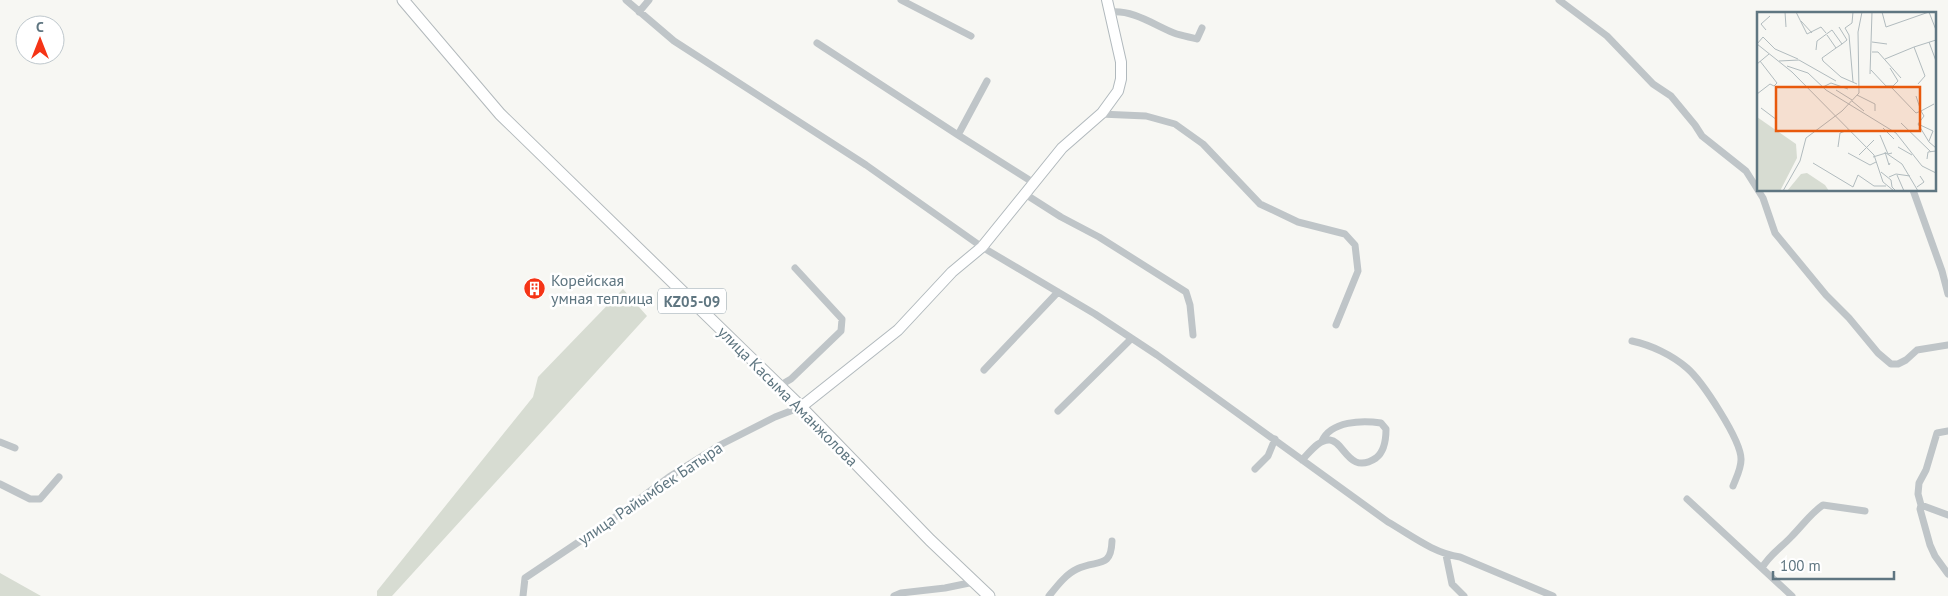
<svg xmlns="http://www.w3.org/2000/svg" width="1948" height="596" font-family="'PT Sans',sans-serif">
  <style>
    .green { fill: #d7dcd2 }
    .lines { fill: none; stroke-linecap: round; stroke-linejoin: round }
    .secondary-casing { stroke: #b1b9bd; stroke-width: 12 }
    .primary-casing { stroke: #b2b9bc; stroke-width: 13 }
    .street { stroke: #bfc5c8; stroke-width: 7 }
    .secondary { stroke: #fff; stroke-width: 10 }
    .primary { stroke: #fff; stroke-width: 11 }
    .labels { text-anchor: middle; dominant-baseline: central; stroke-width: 5; stroke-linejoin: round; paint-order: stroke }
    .shield { fill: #fff; stroke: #8f9fa7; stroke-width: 1 }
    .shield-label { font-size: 15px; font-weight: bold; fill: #5f7681 }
    .poi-label { font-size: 16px; fill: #5f7681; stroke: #fff; text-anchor: start }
    .street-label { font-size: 16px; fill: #5f7681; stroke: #fff }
    .inset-road { fill: none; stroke: #b1bbbe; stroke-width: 1 }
    .view { fill: #e8590c; fill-opacity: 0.15; stroke: #e8590c; stroke-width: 2.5 }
    .inset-edge { fill: none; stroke: #5f7681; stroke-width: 2.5 }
  </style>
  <rect width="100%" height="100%" fill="#f7f7f3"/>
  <path class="green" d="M 623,289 L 647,316 L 392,596 L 377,596 L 377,591 L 533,397 L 538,377 Z
    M 0,573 L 41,596 L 0,596 Z"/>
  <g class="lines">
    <defs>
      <path id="secondary" d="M 801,407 L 898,330 L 952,272 L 982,247 L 1062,148 L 1102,113 L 1118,91 L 1121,79 L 1121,62 L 1107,0"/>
      <path id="primary" d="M 403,0 L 500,114 L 801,407 L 930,540 L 989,596"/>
    </defs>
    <use href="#secondary" class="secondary-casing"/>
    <use href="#primary" class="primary-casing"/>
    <path class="street" d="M 626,0 L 674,41 L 866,165 L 982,247 L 1095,314 L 1157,355 L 1388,522 C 1411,535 1433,553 1460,557 L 1553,596
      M 901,0 L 971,36
      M 1559,0 L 1607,36 L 1653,84 L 1671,96 L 1695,125 L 1702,136 L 1746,171 L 1763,198 L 1775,233 L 1826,295 L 1849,318 L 1878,353 L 1891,364 L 1898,364 L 1906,360 L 1917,350 L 1948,345
      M 639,12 L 649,0
      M 1111,12 C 1134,10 1154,25 1174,33 C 1182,36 1190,37 1197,39 L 1202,28
      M 817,43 L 958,135 L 1034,183
      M 1100,114 L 1146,116 L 1175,124 L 1203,144 L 1260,204 L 1298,222 L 1345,234 L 1355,245 L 1358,271 L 1336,325
      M 958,135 L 987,81
      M 1913,190 L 1942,271 L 1948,294
      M 1025,194 L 1061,217 L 1099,237 L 1186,292 L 1190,305 L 1193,335
      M 1632,341 C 1651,345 1672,355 1687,368 C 1702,381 1742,441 1741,460 C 1741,469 1736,478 1733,486
      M 984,370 L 1058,292
      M 779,386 L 791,379 L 841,331 L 842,319 L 795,268
      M 1058,411 L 1131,339
      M 0,442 L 15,448
      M 1302,460 C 1310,452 1319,439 1330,440 C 1344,441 1349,476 1376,458 C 1384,452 1386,439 1386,429 L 1381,423 C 1362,420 1331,421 1322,441
      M 1255,469 L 1268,456 L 1275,439
      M 0,484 L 30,499 L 40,499 L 59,477
      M 1687,499 L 1792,596
      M 1921,505 L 1918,494 L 1919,483 L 1926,470 L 1937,433 L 1948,431
      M 1948,515 L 1921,505 L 1920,509 L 1930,545 L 1935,556 L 1948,574
      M 1446,555 L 1452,584 L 1464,596
      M 1762,568 C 1769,555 1782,547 1792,536 C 1802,526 1811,513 1823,505 L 1865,511
      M 523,596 L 525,578 L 607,523 L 669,477 L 720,445 L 775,417 L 801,407
      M 894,596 L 901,593 L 945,588 L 974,582
      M 1049,596 C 1057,586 1066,574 1077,569 C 1097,559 1111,570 1112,541"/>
    <use href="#secondary" class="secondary"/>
    <use href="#primary" class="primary"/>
  </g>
  <defs>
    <symbol id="building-disc" viewBox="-11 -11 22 22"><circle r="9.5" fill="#f53416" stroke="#fff"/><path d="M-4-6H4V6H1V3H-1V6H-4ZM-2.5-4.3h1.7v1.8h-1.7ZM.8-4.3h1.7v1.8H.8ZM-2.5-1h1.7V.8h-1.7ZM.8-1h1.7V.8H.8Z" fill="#fff"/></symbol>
  </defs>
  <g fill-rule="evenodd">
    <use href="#building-disc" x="522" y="276" width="25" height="25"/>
  </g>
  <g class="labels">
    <rect class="shield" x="658" y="288.5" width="68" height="25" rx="4"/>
    <g class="shield-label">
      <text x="692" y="301">KZ05-09</text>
    </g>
    <g class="poi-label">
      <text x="551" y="280">Корейская<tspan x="551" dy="18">умная теплица</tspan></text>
    </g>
    <g class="street-label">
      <text transform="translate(788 396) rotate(45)">улица Касыма Аманжолова</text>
      <text transform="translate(650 493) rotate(-34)">улица Райымбек Батыра</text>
    </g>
  </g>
  <g transform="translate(1757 12)">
    <rect width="179" height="179" fill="#f7f7f3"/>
    <path d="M 0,105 L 39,132 L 40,146 L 23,179 L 0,179 ZM 50,161 L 68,173 L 72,179 L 30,179 L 44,162 Z" fill="#d7dcd2"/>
    <path class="inset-road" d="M 28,0 L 29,15M 39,0 L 50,22 L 64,15 L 69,21M 96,0 L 95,11 L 88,16 L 92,23 L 96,70M 125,0 L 129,15 L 169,1M 169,1 L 172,0 L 179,18M 44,9 L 55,21M 82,15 L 90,28 L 85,32M 9,18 L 4,12 L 13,4M 70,23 L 79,36 L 65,46 L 66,49 L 84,65 L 100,72M 115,30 L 130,32M 172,30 L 179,49M 0,32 L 6,25 L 18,37 L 41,47M 0,32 L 35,60 L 117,143 L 126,170 L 137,179M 59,38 L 60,29 L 75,18 L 85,32 L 79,36M 115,40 L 121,40 L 144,66M 128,47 L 157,35M 22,49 L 42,48 L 79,69M 0,52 L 12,42M 30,54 L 51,61 L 69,78 L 139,121 L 165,154 L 179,161M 114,58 L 129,74 L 136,74 L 141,69 L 133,56M 113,62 L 115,0M 161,72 L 168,64 L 157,35 L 179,28M 66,75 L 74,71 L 91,77M 134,75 L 159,101 L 164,99M 79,78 L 95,88M 0,82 L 13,72 L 17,74 L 20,71 L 3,49M 100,83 L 118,92 L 118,99M 159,84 L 164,99M 95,89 L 107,99M 4,96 L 20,108M 144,111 L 174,140M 161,112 L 167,104 L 164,99 L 177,92M 126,116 L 137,127M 123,123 L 131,142 L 135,141M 172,129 L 176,119 L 161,112 L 172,130 L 179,136M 81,135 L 83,121 L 91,118M 141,135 L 155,143M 128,140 L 132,153 L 133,151M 91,141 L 113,153 L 119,150M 102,143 L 117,128M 116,145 L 129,141 L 145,152 L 161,179M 170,147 L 171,140 L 179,139M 56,151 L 96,175 L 101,163 L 117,174 L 129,174M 124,160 L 134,168 L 135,175 L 139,179M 140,163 L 147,179M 132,165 L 139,162 L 153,164M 160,175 L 167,170 L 163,164M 26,179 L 43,149 L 49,126 L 85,99 L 102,81 L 101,20 L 105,0"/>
    <path class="view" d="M 19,75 L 163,75 L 163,119 L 19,119 Z"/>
    <rect width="179" height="179" class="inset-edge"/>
  </g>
  <g transform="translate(40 40)"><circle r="24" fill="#ffffff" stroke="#bfc8cd"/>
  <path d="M0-4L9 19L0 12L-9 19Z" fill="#f53416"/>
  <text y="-8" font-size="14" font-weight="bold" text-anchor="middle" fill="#5f7681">С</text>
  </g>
  <path d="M1773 571v8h121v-8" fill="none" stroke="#5f7681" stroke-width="2.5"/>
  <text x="1780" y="571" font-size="15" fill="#5f7681" stroke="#ffffff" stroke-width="4" paint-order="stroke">100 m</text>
</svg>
